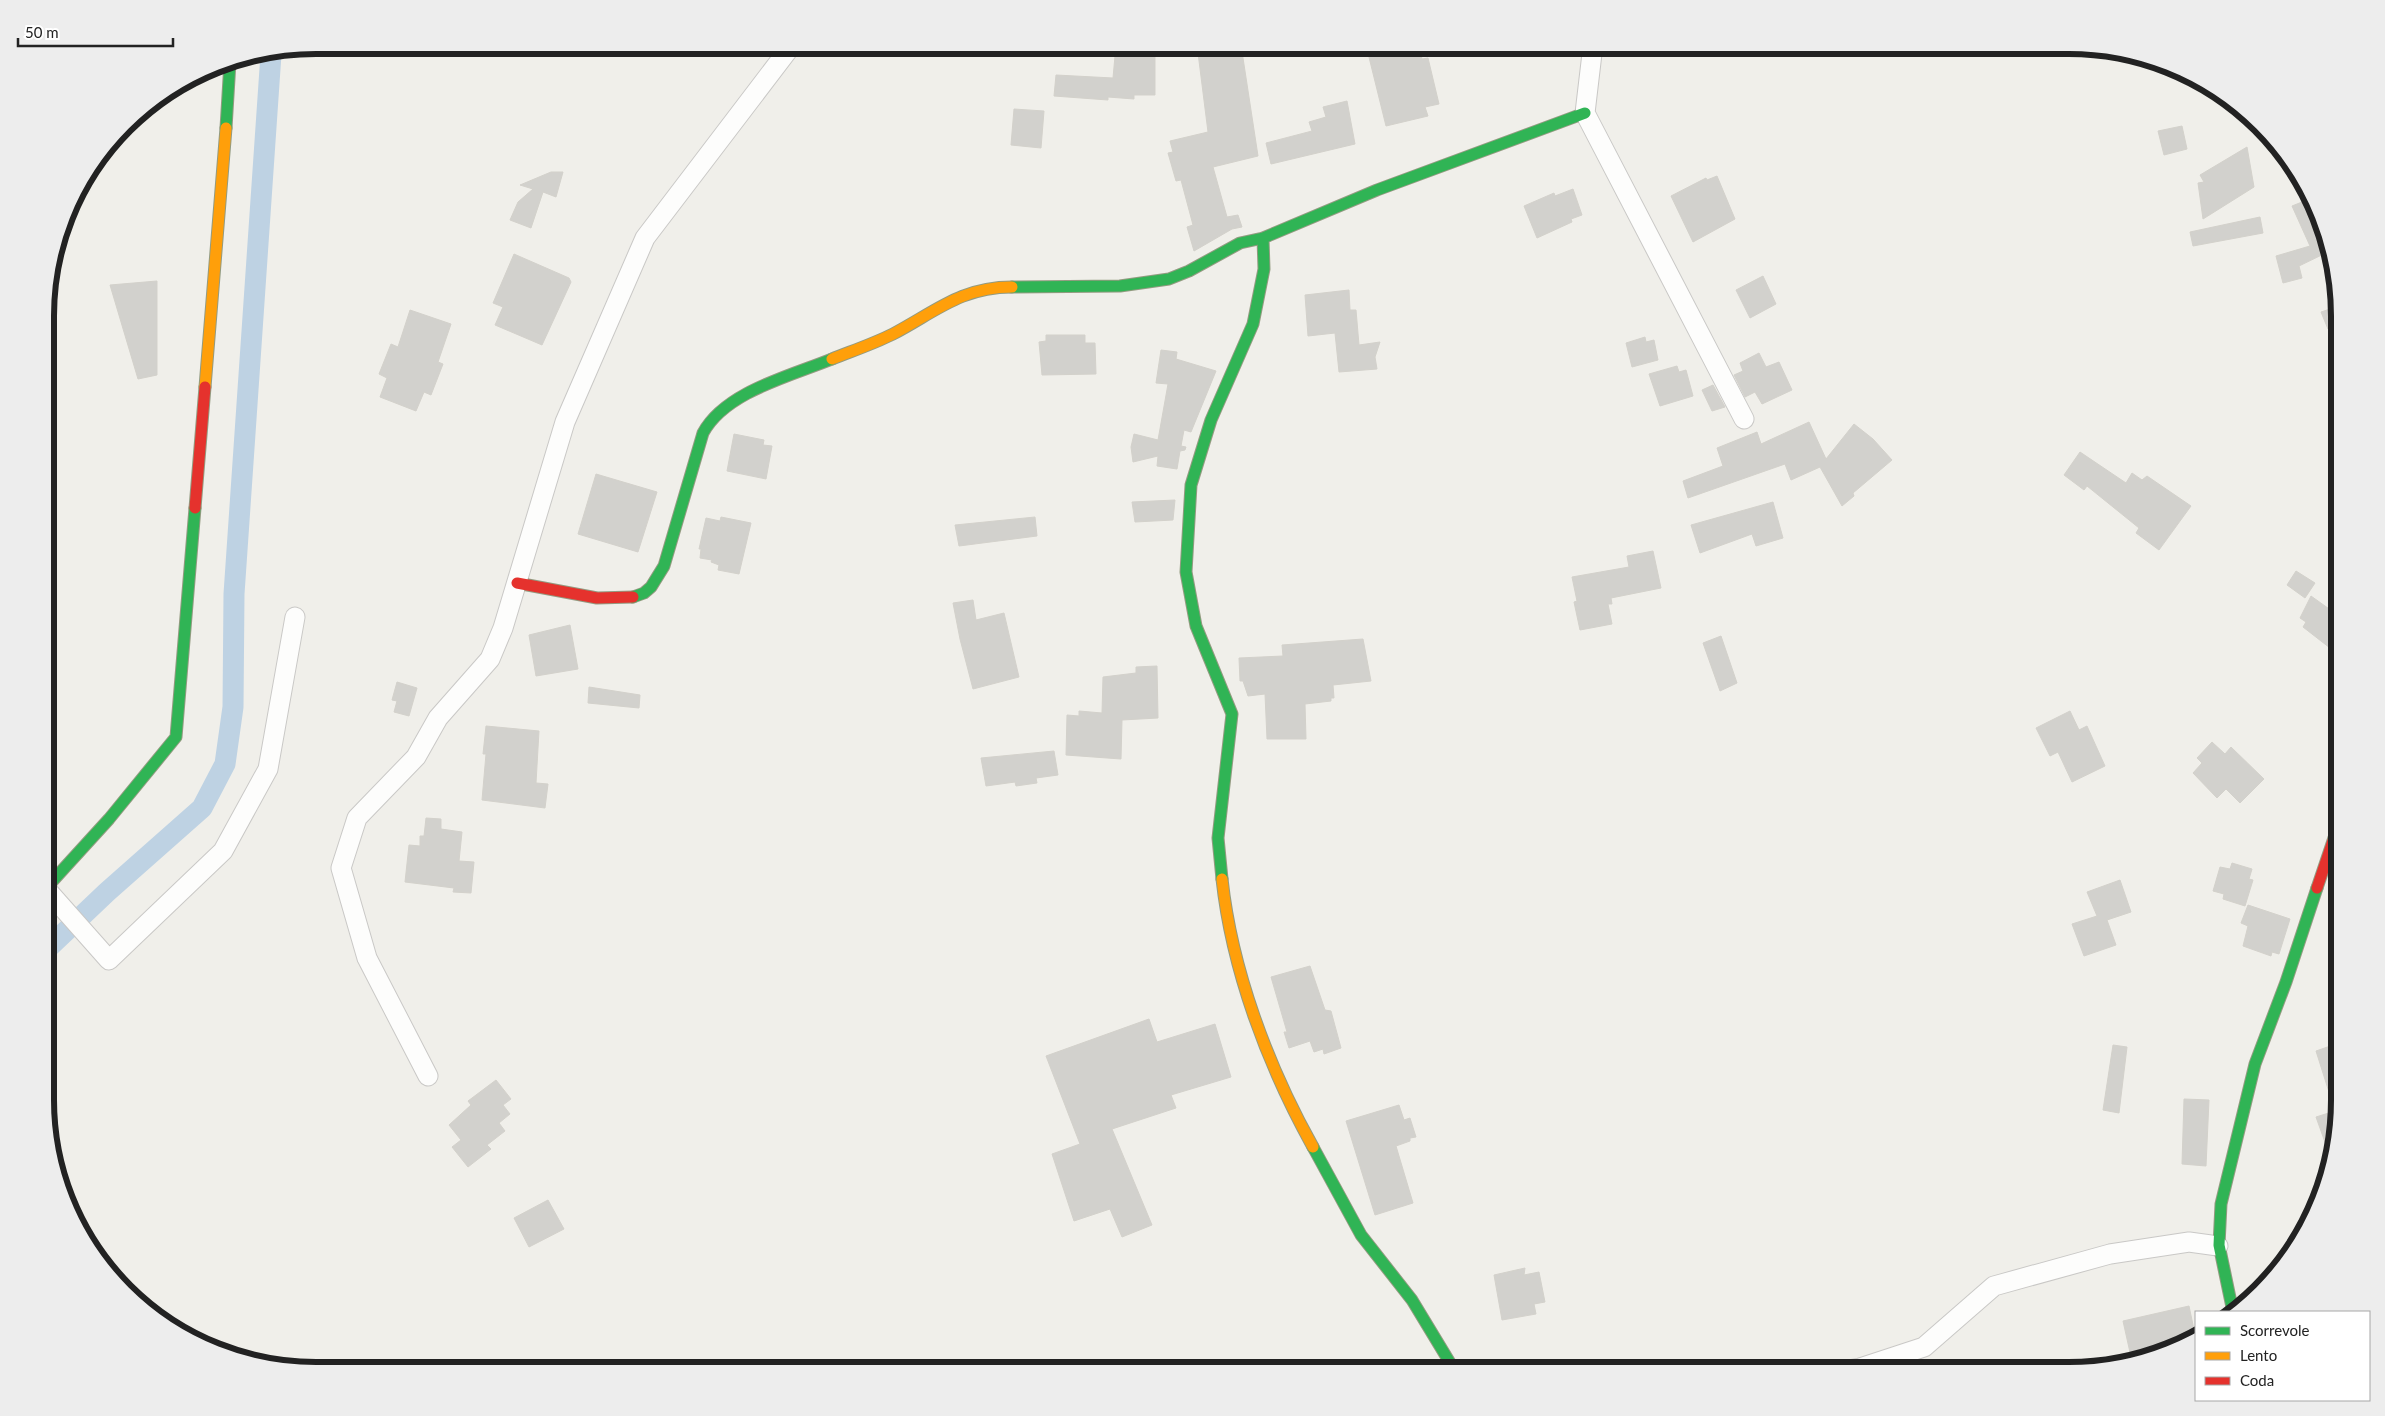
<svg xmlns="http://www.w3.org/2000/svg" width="2385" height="1416" font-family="Lato,sans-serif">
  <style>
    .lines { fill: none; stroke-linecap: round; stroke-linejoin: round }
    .canal { stroke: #bed2e3; stroke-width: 21 }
    .building { fill: #d2d1cd; stroke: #d3d1cb }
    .street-casing { stroke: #c9c8c6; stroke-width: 21 }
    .fast-casing { stroke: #939b81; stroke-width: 13 }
    .slow-casing { stroke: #939b81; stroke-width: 13 }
    .jam-casing { stroke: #939b81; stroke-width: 13 }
    .street { stroke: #fdfdfc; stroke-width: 19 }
    .fast { stroke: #30b455; stroke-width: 11 }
    .slow { stroke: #ff9f0a; stroke-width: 11 }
    .jam { stroke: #e5322d; stroke-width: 11 }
    .rim { fill: none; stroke: #222; stroke-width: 6 }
  </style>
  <rect width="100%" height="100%" fill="#f0efea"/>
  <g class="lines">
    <path class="canal" d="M 47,949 L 107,892 L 202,808 L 225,764 L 233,707 L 234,594 L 271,54"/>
  </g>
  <path class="building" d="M 1116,45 L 1155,45 L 1155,95 L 1134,95 L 1134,99 L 1108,97 L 1108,100 L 1054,96 L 1056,75 L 1113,78 Z
    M 1197,45 L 1241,45 L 1258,156 L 1213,167 L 1227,217 L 1238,215 L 1242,227 L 1232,229 L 1194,251 L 1187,227 L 1193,225 L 1181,180 L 1176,181 L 1168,153 L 1173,152 L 1170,141 L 1208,132 Z
    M 1366,45 L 1419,45 L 1422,59 L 1428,58 L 1439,104 L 1425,107 L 1428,116 L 1386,126 Z
    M 1347,101 L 1355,144 L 1271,164 L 1266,143 L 1312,131 L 1309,122 L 1326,117 L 1323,107 Z
    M 1014,109 L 1044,111 L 1041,148 L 1011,145 Z
    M 2182,126 L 2187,149 L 2164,155 L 2158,131 Z
    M 2247,147 L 2254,187 L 2203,219 L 2198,183 L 2204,182 L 2200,175 Z
    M 551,172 L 563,172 L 556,197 L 543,192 L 531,228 L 510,220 L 518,202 L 533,189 L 520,185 Z
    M 1717,176 L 1735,219 L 1693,242 L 1671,196 L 1706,178 L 1707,180 Z
    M 1573,189 L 1582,215 L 1571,219 L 1572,222 L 1537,238 L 1524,206 L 1554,193 L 1555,196 Z
    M 2312,198 L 2326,229 L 2330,251 L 2299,266 L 2302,278 L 2283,283 L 2276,256 L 2310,246 L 2292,206 Z
    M 2260,217 L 2263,233 L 2193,246 L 2190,232 Z
    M 514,254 L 569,278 L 571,282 L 542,345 L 495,325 L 503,307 L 493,303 Z
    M 1763,276 L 1776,304 L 1750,318 L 1736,290 Z
    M 157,281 L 157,375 L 138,379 L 110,285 Z
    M 1349,290 L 1350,310 L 1356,310 L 1359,345 L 1380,342 L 1375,357 L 1377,369 L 1339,372 L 1335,333 L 1308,336 L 1305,295 Z
    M 2339,306 L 2339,325 L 2328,329 L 2321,312 Z
    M 410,310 L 451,324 L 438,362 L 443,364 L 431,395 L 424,392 L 416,411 L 380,397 L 387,378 L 379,374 L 391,344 L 398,347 Z
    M 1046,335 L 1085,335 L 1085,343 L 1095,343 L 1096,374 L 1042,375 L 1039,342 L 1046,341 Z
    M 1645,337 L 1646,342 L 1654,340 L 1658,360 L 1632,367 L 1626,343 Z
    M 1161,350 L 1177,352 L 1176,359 L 1216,371 L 1191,432 L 1184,430 L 1181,446 L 1186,447 L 1185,450 L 1180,451 L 1177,469 L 1157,466 L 1158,456 L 1133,462 L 1131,447 L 1134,434 L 1158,440 L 1168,384 L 1156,383 Z
    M 1759,353 L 1766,367 L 1779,362 L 1792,390 L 1762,404 L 1755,392 L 1745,397 L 1734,375 L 1743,371 L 1740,363 Z
    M 1677,366 L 1679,372 L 1686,370 L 1693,396 L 1660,406 L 1649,374 Z
    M 1713,385 L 1725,407 L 1712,411 L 1702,390 Z
    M 1809,422 L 1826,459 L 1854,424 L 1873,439 L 1892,460 L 1853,493 L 1854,496 L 1842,506 L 1820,467 L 1791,480 L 1785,464 L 1688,498 L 1683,481 L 1723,466 L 1717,448 L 1757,432 L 1761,444 Z
    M 734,434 L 764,440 L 763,445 L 772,446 L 766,479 L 727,471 Z
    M 2080,452 L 2126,483 L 2132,473 L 2142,480 L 2147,476 L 2191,506 L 2159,550 L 2136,533 L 2139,528 L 2087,486 L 2084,490 L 2064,475 Z
    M 596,474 L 657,492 L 638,552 L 578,534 Z
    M 1175,500 L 1173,520 L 1135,522 L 1132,502 Z
    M 1773,502 L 1783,538 L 1756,546 L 1752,534 L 1700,553 L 1691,525 Z
    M 721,517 L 751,523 L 739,574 L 718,570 L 719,565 L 711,562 L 712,560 L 700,558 L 701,549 L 699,549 L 706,518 L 720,521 Z
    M 1035,517 L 1037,536 L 959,546 L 955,525 Z
    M 1653,551 L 1661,588 L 1611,598 L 1612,604 L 1608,604 L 1612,624 L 1580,630 L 1574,602 L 1577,601 L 1572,577 L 1629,567 L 1627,556 Z
    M 2296,571 L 2315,583 L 2305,598 L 2287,585 Z
    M 2311,596 L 2339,616 L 2339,655 L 2303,627 L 2306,622 L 2300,618 Z
    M 973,600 L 976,620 L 1004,613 L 1019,677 L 973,689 L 960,639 L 953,603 Z
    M 570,625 L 578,669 L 536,676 L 529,635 Z
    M 1721,636 L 1737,683 L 1720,691 L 1703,643 Z
    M 1363,639 L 1371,681 L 1333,685 L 1334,698 L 1331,698 L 1331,701 L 1305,704 L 1306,739 L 1267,739 L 1265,694 L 1248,696 L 1243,681 L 1240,681 L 1239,658 L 1283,656 L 1282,645 Z
    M 1157,666 L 1158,718 L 1122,720 L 1121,759 L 1066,755 L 1067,715 L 1079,716 L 1079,711 L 1102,713 L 1103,677 L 1136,673 L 1136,667 Z
    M 397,682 L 417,688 L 409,716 L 394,712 L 397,701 L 392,700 Z
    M 589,687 L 640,695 L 639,708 L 588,703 Z
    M 2070,711 L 2079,730 L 2087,726 L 2105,766 L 2072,782 L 2058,752 L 2050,756 L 2036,728 Z
    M 486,726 L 539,731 L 536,783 L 548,784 L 545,808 L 482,800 L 486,754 L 483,754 Z
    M 2212,742 L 2225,754 L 2231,747 L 2264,779 L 2240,803 L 2226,789 L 2217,798 L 2193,773 L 2202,763 L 2197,758 Z
    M 1054,751 L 1058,775 L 1036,778 L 1037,783 L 1016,786 L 1015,782 L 986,786 L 981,758 Z
    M 426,818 L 441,819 L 441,829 L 462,832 L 459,861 L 474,862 L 471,893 L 453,892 L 454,888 L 405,882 L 409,845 L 420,846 L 420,836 L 424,836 Z
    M 2232,863 L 2252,869 L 2249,879 L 2253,880 L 2245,906 L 2223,899 L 2224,894 L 2213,891 L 2220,867 L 2230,869 Z
    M 2120,880 L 2131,912 L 2107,920 L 2116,945 L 2084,956 L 2072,924 L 2097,916 L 2087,892 Z
    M 2248,905 L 2290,919 L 2279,954 L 2272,952 L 2271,956 L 2243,946 L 2248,926 L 2241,923 Z
    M 1310,966 L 1325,1010 L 1331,1011 L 1341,1048 L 1324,1054 L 1323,1049 L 1314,1052 L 1310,1041 L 1289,1048 L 1284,1032 L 1287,1032 L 1271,977 Z
    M 1149,1019 L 1157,1042 L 1215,1024 L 1231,1077 L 1171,1095 L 1176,1108 L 1112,1129 L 1152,1225 L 1122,1237 L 1110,1209 L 1074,1221 L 1052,1154 L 1080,1144 L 1046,1056 Z
    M 2339,1043 L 2339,1118 L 2331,1159 L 2316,1117 L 2335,1111 L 2316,1051 Z
    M 2113,1045 L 2127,1047 L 2119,1113 L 2103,1110 Z
    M 496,1080 L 511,1099 L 503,1105 L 510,1114 L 499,1123 L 505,1131 L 487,1145 L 491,1149 L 468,1167 L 452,1147 L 461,1140 L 449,1125 L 471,1105 L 468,1101 Z
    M 2184,1099 L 2209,1100 L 2206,1166 L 2182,1164 Z
    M 1399,1105 L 1404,1120 L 1410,1118 L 1416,1137 L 1410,1138 L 1410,1141 L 1396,1146 L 1413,1203 L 1375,1215 L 1346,1121 Z
    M 548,1200 L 564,1229 L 529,1247 L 514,1218 Z
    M 1525,1268 L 1524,1275 L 1539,1272 L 1545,1302 L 1534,1304 L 1536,1314 L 1502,1320 L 1494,1275 Z
    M 2189,1306 L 2196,1339 L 2157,1356 L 2156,1352 L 2131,1357 L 2123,1321 Z"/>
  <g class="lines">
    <defs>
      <path id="street" d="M 1593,45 L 1585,113 L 1744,419
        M 47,890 L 109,960 L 223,851 L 268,769 L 295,617
        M 428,1076 L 367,958 L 341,868 L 357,818 L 416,757 L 438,718 L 490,659 L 503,628 L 565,422 L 645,238 L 792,45
        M 1842,1371 L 1860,1368 L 1924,1347 L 1994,1286 L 2110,1254 L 2189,1242 L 2218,1246"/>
      <path id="fast" d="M 226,128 L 230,62
        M 1012,287 L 1120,286 L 1169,279 L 1189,271 L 1240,243 L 1263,238 L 1377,190 L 1585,113
        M 633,597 L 644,593 L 651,587 L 664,566 L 703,433 C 725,392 790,376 832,359
        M 1222,879 L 1218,838 L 1232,714 L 1196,626 L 1186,572 L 1191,485 L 1211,420 L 1253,324 L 1264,269 L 1263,238
        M 47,887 L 109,819 L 176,737 L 195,508
        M 1313,1147 L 1361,1235 L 1412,1300 L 1455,1371
        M 2233,1312 L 2219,1245 L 2221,1204 L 2255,1064 L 2286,982 L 2317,888"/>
      <path id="slow" d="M 832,359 C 852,351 873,344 893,334 C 935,312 961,287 1012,287
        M 205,387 L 226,128
        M 1222,879 C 1232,971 1268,1066 1313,1147"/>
      <path id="jam" d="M 195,508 L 205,387
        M 517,583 L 597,598 L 633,597
        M 2317,888 L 2339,823"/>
    </defs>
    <use href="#street" class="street-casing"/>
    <use href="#fast" class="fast-casing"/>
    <use href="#slow" class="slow-casing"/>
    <use href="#jam" class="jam-casing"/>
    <use href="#street" class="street"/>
    <use href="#fast" class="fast"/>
    <use href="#slow" class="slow"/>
    <use href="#jam" class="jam"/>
  </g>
  <path d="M0 0H2385V1416H0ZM316 54H2069A262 262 0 0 1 2331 316V1100A262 262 0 0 1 2069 1362H316A262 262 0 0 1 54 1100V316A262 262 0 0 1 316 54Z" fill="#ededed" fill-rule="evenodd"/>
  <path class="rim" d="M316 54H2069A262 262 0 0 1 2331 316V1100A262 262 0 0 1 2069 1362H316A262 262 0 0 1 54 1100V316A262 262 0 0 1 316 54Z"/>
  <rect x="2195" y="1311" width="175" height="90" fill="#ffffff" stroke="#a7a7a7"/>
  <rect x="2205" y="1327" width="25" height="8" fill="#30b455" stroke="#a7a7a7"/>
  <text x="2240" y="1336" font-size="15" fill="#222222">Scorrevole</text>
  <rect x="2205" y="1352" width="25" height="8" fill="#ff9f0a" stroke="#a7a7a7"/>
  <text x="2240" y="1361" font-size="15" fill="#222222">Lento</text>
  <rect x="2205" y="1377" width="25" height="8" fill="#e5322d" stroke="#a7a7a7"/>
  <text x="2240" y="1386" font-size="15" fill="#222222">Coda</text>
  <path d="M18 38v8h155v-8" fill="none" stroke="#222222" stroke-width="2.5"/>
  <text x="25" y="38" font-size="15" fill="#222222" stroke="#ffffff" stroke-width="4" paint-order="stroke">50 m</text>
</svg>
